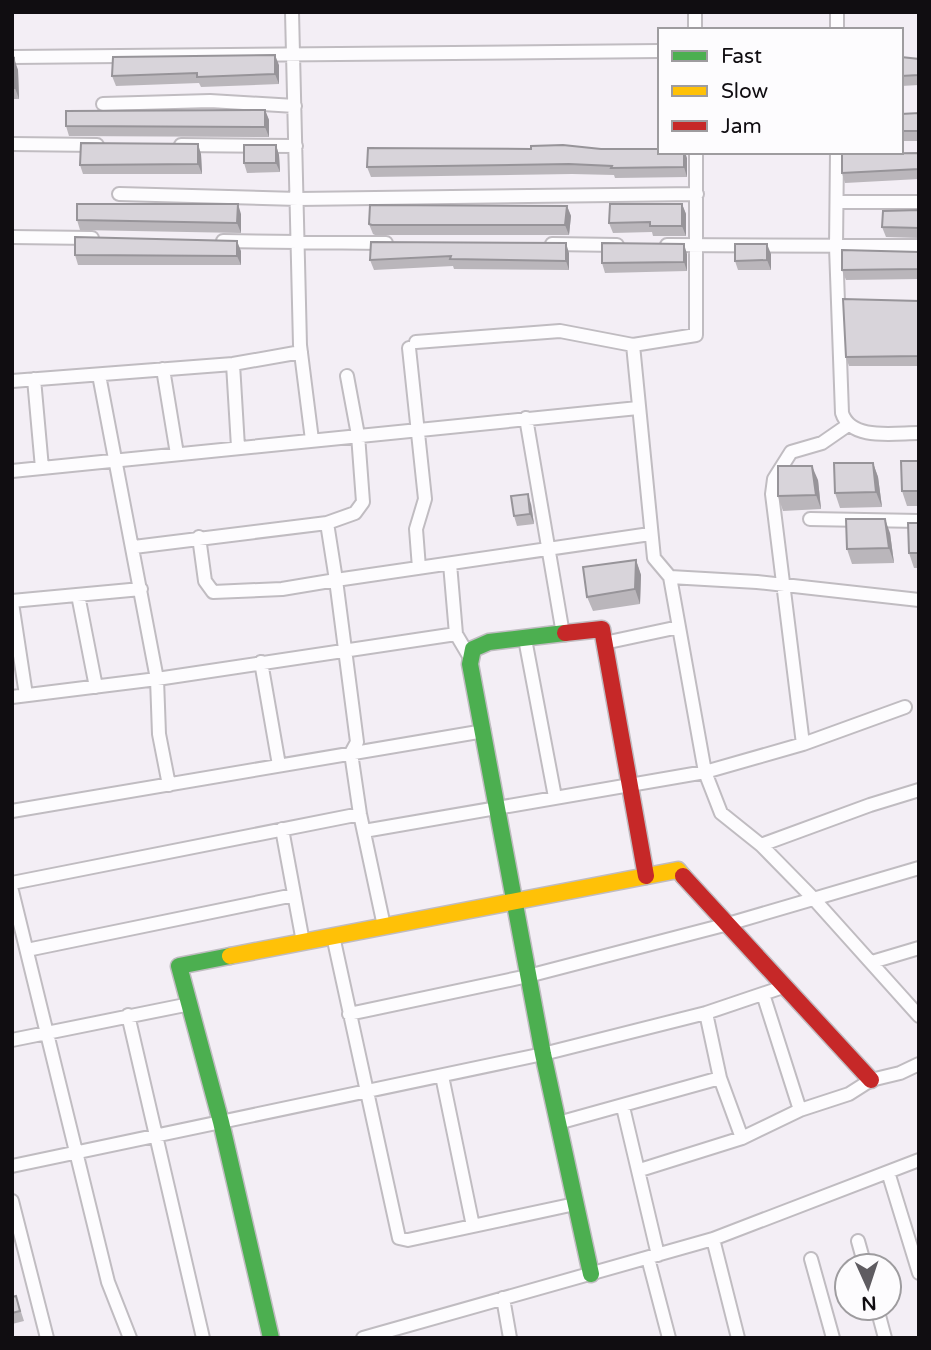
<svg xmlns="http://www.w3.org/2000/svg" width="931" height="1350" font-family="'Varela Round',sans-serif">
  <style>
    .lines { fill: none; stroke-linecap: round; stroke-linejoin: round }
    .street-casing { stroke: #c0bcc1; stroke-width: 16 }
    .fast-casing { stroke: #c0bcc1; stroke-width: 19 }
    .slow-casing { stroke: #c0bcc1; stroke-width: 19 }
    .jam-casing { stroke: #c0bcc1; stroke-width: 19 }
    .street { stroke: #fdfcfe; stroke-width: 12 }
    .fast { stroke: #4caf50; stroke-width: 16 }
    .slow { stroke: #ffc107; stroke-width: 16 }
    .jam { stroke: #c62828; stroke-width: 16 }
    .wall { fill: #bab6bb }
    .shaded-wall { fill: #979499 }
    .building { fill: #d8d4da; stroke: #979499; stroke-width: 2 }
  </style>
  <rect width="100%" height="100%" fill="#f3eef5"/>
  <g class="lines">
    <defs>
      <path id="street" d="M 292,12 L 300,345 L 312,440
        M 695,30 L 695,12
        M 837,30 L 837,12
        M 12,57 L 660,51
        M 103,104 L 210,101 L 295,106
        M 12,144 L 97,145
        M 181,145 L 296,146
        M 696,152 L 696,335 L 633,345 L 654,558 L 670,577 L 757,582 L 919,600
        M 837,152 L 836,247 L 842,413 C 851,441 894,433 919,433
        M 119,194 L 298,199 L 697,194
        M 838,202 L 919,202
        M 12,237 L 92,238
        M 223,241 L 386,243
        M 552,244 L 617,245
        M 667,245 L 919,246
        M 416,342 L 560,331 L 633,345
        M 409,348 L 425,499 L 416,529 L 419,568
        M 233,364 L 238,447
        M 163,369 L 177,454
        M 99,375 L 157,679 L 159,734 L 169,785
        M 34,379 L 42,468
        M 12,381 L 233,364 L 301,352
        M 526,418 L 563,634
        M 12,471 L 638,408
        M 810,519 L 919,521
        M 327,523 L 355,513 L 363,502 L 358,435 L 347,376
        M 199,537 L 205,581 L 213,592 L 282,589 L 336,580 L 357,742 L 351,753 L 360,814 L 384,926
        M 134,547 L 327,523 L 336,580 L 650,534
        M 450,564 L 456,634 L 469,656
        M 670,577 L 705,772 L 721,813 L 761,845 L 813,898 L 919,1016
        M 78,595 L 96,687
        M 12,601 L 141,589
        M 12,603 L 26,695
        M 525,639 L 555,797
        M 604,643 L 679,627
        M 261,662 L 279,765
        M 12,697 L 157,679 L 456,634
        M 803,744 L 772,494 L 774,479 L 791,452 L 822,443 L 848,425
        M 12,811 L 484,731
        M 282,829 L 303,942
        M 364,831 L 705,772 L 803,744 L 905,707
        M 761,845 L 870,805 L 919,790
        M 12,883 L 360,814
        M 12,891 L 108,1282 L 130,1338
        M 333,936 L 399,1238 L 408,1240 L 575,1204
        M 27,950 L 294,895
        M 872,962 L 919,948
        M 763,994 L 800,1110
        M 706,1013 L 720,1078 L 742,1138
        M 349,1014 L 528,976 L 728,924 L 919,868
        M 128,1015 L 203,1338
        M 12,1040 L 190,1004
        M 442,1076 L 473,1226
        M 623,1107 L 658,1255
        M 558,1123 L 720,1078
        M 12,1166 L 543,1054 L 706,1013 L 783,987
        M 640,1170 L 742,1138 L 800,1110 L 849,1094 L 871,1080 L 900,1073 L 919,1064
        M 888,1172 L 919,1273
        M 12,1201 L 47,1338
        M 713,1239 L 738,1338
        M 858,1241 L 865,1266
        M 648,1258 L 669,1338
        M 811,1259 L 833,1338
        M 503,1298 L 510,1338
        M 877,1308 L 885,1338
        M 363,1338 L 713,1239 L 919,1160"/>
      <path id="fast" d="M 565,633 L 489,642 L 473,649 L 470,664 L 543,1054 L 591,1274
        M 230,956 L 179,966 L 221,1122 L 271,1338"/>
      <path id="slow" d="M 230,956 L 678,870 L 683,876"/>
      <path id="jam" d="M 565,633 L 602,629 L 646,876
        M 683,876 L 871,1080"/>
    </defs>
    <use href="#street" class="street-casing"/>
    <use href="#fast" class="fast-casing"/>
    <use href="#slow" class="slow-casing"/>
    <use href="#jam" class="jam-casing"/>
    <use href="#street" class="street"/>
    <use href="#fast" class="fast"/>
    <use href="#slow" class="slow"/>
    <use href="#jam" class="jam"/>
  </g>
  <path class="wall" d="M 901,57 L 919,59 L 919,85 L 901,86 Z
    M 12,59 L 18,70 L 19,99 L 12,99 Z
    M 279,65 L 279,84 L 201,87 L 199,83 L 116,86 L 112,76 Z
    M 265,110 L 269,120 L 269,137 L 69,136 L 66,126 Z
    M 919,113 L 919,141 L 901,141 L 901,114 Z
    M 276,145 L 279,155 L 280,172 L 247,173 L 244,163 Z
    M 531,149 L 687,158 L 687,177 L 615,178 L 614,175 L 572,174 L 371,177 L 367,167 Z
    M 919,153 L 919,179 L 845,183 L 842,173 Z
    M 201,154 L 202,174 L 83,174 L 80,165 Z
    M 682,204 L 686,214 L 686,236 L 653,236 L 652,232 L 613,233 L 609,223 Z
    M 567,206 L 571,216 L 569,235 L 375,235 L 373,234 L 369,224 Z
    M 919,210 L 919,238 L 886,237 L 882,227 Z
    M 241,214 L 241,233 L 80,230 L 77,220 Z
    M 371,242 L 569,253 L 569,270 L 454,269 L 453,266 L 374,270 L 370,260 Z
    M 241,251 L 241,265 L 78,265 L 75,255 Z
    M 919,252 L 919,279 L 846,280 L 842,270 Z
    M 687,254 L 687,271 L 605,273 L 602,263 Z
    M 771,254 L 771,270 L 738,270 L 735,261 Z
    M 919,301 L 919,366 L 849,366 L 846,357 Z
    M 919,461 L 919,506 L 907,506 L 902,491 Z
    M 873,463 L 878,477 L 882,507 L 840,508 L 835,493 Z
    M 818,480 L 821,509 L 783,511 L 778,496 Z
    M 531,504 L 534,524 L 517,526 L 514,516 Z
    M 919,523 L 919,568 L 914,568 L 909,553 Z
    M 890,533 L 894,563 L 852,564 L 847,549 Z
    M 636,560 L 641,575 L 640,604 L 593,611 L 587,597 Z
    M 16,1296 L 24,1321 L 12,1324 L 12,1297 Z"/>
  <path class="shaded-wall" d="M 275,55 L 279,65 L 279,84 L 275,74 Z
    M 14,58 L 18,70 L 19,99 L 15,88 Z
    M 265,110 L 269,120 L 269,137 L 265,127 Z
    M 198,144 L 201,154 L 202,174 L 198,164 Z
    M 276,145 L 279,155 L 280,172 L 276,163 Z
    M 684,152 L 685,152 L 687,158 L 687,177 L 684,167 Z
    M 238,204 L 241,214 L 241,233 L 237,223 Z
    M 682,204 L 686,214 L 686,236 L 682,226 Z
    M 567,206 L 571,216 L 569,235 L 565,225 Z
    M 237,241 L 241,251 L 241,265 L 237,256 Z
    M 566,243 L 569,253 L 569,270 L 566,261 Z
    M 684,244 L 687,254 L 687,271 L 684,262 Z
    M 767,244 L 771,254 L 771,270 L 767,260 Z
    M 873,463 L 878,477 L 882,507 L 876,492 Z
    M 812,466 L 818,480 L 821,509 L 816,495 Z
    M 528,494 L 531,504 L 534,524 L 530,514 Z
    M 885,519 L 890,533 L 894,563 L 889,548 Z
    M 636,560 L 641,575 L 640,604 L 635,589 Z"/>
  <path class="building" d="M 275,55 L 275,74 L 197,77 L 197,73 L 112,76 L 113,57 Z
    M 901,57 L 919,59 L 919,75 L 901,76 Z
    M 14,58 L 15,88 L 12,88 L 12,59 Z
    M 265,110 L 265,127 L 66,126 L 66,111 Z
    M 919,113 L 919,131 L 901,131 L 901,114 Z
    M 81,143 L 198,144 L 198,164 L 80,165 Z
    M 244,145 L 276,145 L 276,163 L 244,163 Z
    M 563,145 L 601,149 L 660,149 L 660,152 L 684,152 L 684,167 L 611,168 L 612,166 L 569,164 L 367,167 L 368,148 L 531,149 L 531,146 Z
    M 919,153 L 919,169 L 842,173 L 842,154 Z
    M 77,204 L 238,204 L 237,223 L 77,220 Z
    M 610,204 L 682,204 L 682,226 L 650,226 L 650,222 L 609,223 Z
    M 370,205 L 567,206 L 565,225 L 372,225 L 369,224 Z
    M 919,210 L 919,228 L 882,227 L 883,211 Z
    M 75,237 L 237,241 L 237,256 L 75,255 Z
    M 371,242 L 566,243 L 566,261 L 450,259 L 451,256 L 370,260 Z
    M 602,243 L 684,244 L 684,262 L 602,263 Z
    M 735,244 L 767,244 L 767,260 L 735,261 Z
    M 842,250 L 919,252 L 919,269 L 842,270 Z
    M 843,299 L 919,301 L 919,356 L 846,357 Z
    M 901,461 L 919,461 L 919,491 L 902,491 Z
    M 834,463 L 873,463 L 876,492 L 835,493 Z
    M 778,466 L 812,466 L 816,495 L 778,496 Z
    M 528,494 L 530,514 L 514,516 L 511,496 Z
    M 846,519 L 885,519 L 889,548 L 847,549 Z
    M 908,523 L 919,523 L 919,553 L 909,553 Z
    M 636,560 L 635,589 L 587,597 L 583,567 Z
    M 16,1296 L 20,1311 L 12,1313 L 12,1297 Z"/>
  <rect width="931" height="1350" fill="none" stroke="#100d11" stroke-width="28"/>
  <rect x="658" y="28" width="245" height="126" fill="#fdfcfe" stroke="#9e9c9f" stroke-width="2"/>
  <rect x="672" y="51" width="35" height="10" fill="#4caf50" stroke="#9e9c9f" stroke-width="2"/>
  <text x="721" y="63" font-size="21" fill="#100d11">Fast</text>
  <rect x="672" y="86" width="35" height="10" fill="#ffc107" stroke="#9e9c9f" stroke-width="2"/>
  <text x="721" y="98" font-size="21" fill="#100d11">Slow</text>
  <rect x="672" y="121" width="35" height="10" fill="#c62828" stroke="#9e9c9f" stroke-width="2"/>
  <text x="721" y="133" font-size="21" fill="#100d11">Jam</text>
  <g transform="translate(868 1287) rotate(177)"><circle r="33" fill="#fdfcfe" stroke="#9e9c9f" stroke-width="2"/>
  <path d="M0-5L12 26L0 18L-12 26Z" fill="#5f5c61"/>
  <text y="-10" font-size="19" font-weight="bold" text-anchor="middle" fill="#100d11">N</text>
  </g>
</svg>
